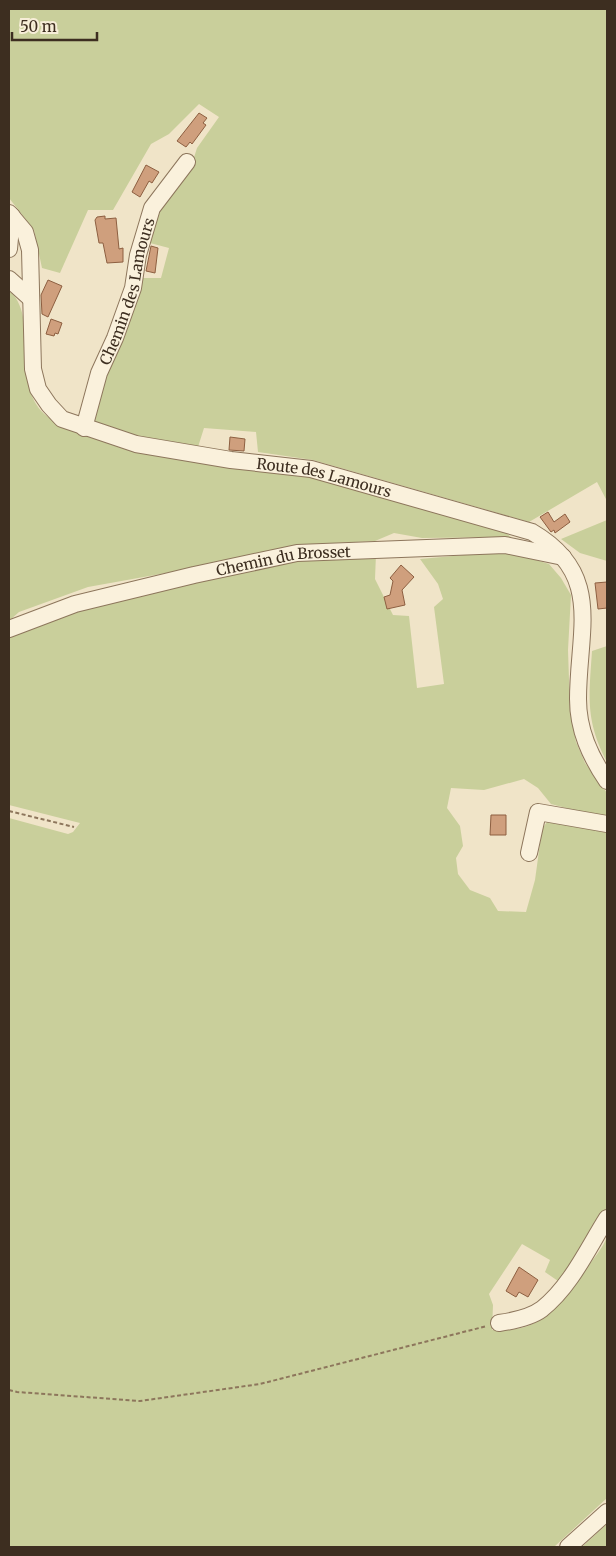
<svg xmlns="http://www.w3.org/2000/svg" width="616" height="1556" font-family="Merriweather,serif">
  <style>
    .green { fill: #c9cf9b }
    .building { fill: #cf9f7d; stroke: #8d5f41 }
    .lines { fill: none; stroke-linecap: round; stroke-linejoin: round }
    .minor-casing { stroke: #8d765c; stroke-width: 18 }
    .path { stroke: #8d765c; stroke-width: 2; stroke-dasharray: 4 2.5; stroke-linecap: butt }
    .minor { stroke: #faf1dc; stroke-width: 16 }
    .labels { text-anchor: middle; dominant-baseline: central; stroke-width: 4; stroke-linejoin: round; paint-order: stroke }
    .street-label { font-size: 15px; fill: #3d2e20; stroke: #f7eed8 }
  </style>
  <rect width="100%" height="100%" fill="#f0e4c8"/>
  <path class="green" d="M 9,9 L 607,9 L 607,501 L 597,482 L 529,522 L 313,460 L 258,452 L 256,432 L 204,428 L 198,447 L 137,437 L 90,422 L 139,278 L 161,278 L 169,248 L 150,243 L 157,213 L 189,173 L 197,148 L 219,117 L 199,104 L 169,134 L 151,144 L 113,210 L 88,210 L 60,273 L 42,268 L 34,230 L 9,198 Z
    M 11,292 C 40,322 9,387 48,417 C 54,421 61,425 68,428 L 301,474 L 505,532 L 511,537 L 422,538 L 394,533 L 375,541 L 295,545 L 205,566 L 88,587 L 19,612 L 9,621 L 9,294 Z
    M 607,520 L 607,561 L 580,553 L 561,539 Z
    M 497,552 L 523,556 L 549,564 L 561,578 L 571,595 L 568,650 L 570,709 L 576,742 L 585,763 L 607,793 L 607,819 L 551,804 L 538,788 L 524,779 L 484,790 L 451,788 L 447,808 L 460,826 L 463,846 L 456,858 L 458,874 L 470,890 L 490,898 L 498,911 L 526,912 L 535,880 L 542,829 L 547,822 L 562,819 L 607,829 L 607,1210 L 558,1281 L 545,1272 L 550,1260 L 522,1244 L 489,1294 L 493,1305 L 492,1330 C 541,1334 561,1305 586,1269 C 593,1259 603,1248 607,1237 L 607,1498 L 554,1547 L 9,1547 L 9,818 L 68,834 L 73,832 L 80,823 L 9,805 L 9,636 L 93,605 L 301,557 L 376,554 L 375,579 L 393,615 L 409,616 L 417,688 L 444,684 L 434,607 L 443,599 L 438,584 L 420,559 Z
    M 607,646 L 607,762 C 585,720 589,697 592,651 Z
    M 607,1524 L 607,1547 L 582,1547 Z"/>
  <path class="building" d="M 199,113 L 207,118 L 203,123 L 206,125 L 192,144 L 190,142 L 186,147 L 177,141 Z
    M 146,165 L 159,172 L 152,183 L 149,181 L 140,197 L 132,192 Z
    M 105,216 L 105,219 L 116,218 L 119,249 L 123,248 L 123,262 L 107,263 L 103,243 L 99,243 L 95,220 L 97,217 Z
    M 151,246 L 158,248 L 155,273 L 146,271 Z
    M 48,280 L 62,286 L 48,317 L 42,314 L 41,295 Z
    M 51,319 L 62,323 L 58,334 L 55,333 L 54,336 L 46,334 Z
    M 230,437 L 245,439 L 244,451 L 229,450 Z
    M 548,512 L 554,522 L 565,514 L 570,522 L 555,533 L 554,530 L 551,532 L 540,517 Z
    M 401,565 L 414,577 L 402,590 L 405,605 L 387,609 L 384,597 L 390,595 L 393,581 L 390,578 Z
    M 607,582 L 607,608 L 598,609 L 595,583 Z
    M 491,815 L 506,815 L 506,835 L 490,835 Z
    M 519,1267 L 538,1280 L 528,1297 L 519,1292 L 516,1297 L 506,1291 Z"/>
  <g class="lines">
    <defs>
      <g id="minor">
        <path id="s1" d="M 9,213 L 25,232 L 30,250 L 33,369 L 38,389 L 49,405 L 62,419 L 136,444 L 231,460 L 311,469 L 532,532 C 604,574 578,630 578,699 C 578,730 590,756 607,781"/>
        <path d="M 9,249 L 12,216"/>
        <path d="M 9,279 L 29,297"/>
        <path id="s2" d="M 84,428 L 99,373 L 115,338 L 133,288 L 138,255 L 152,208 L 187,162"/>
        <path id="s3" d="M 9,629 L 75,604 L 194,575 L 297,553 L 505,545 L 563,557"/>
        <path d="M 529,853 L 538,812 L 607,824"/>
        <path d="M 499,1323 C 513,1321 530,1318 542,1309 C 571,1286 588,1248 607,1218"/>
        <path d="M 568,1547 L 607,1512"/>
      </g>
    </defs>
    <use href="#minor" class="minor-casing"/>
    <path class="path" d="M 9,811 L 74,827
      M 9,1390 L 17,1392 L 140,1401 L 260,1384 L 487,1326"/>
    <use href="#minor" class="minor"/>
  </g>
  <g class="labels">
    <g class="street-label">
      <text stroke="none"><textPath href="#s2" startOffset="144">Chemin des Lamours</textPath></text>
      <text stroke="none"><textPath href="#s1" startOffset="491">Route des Lamours</textPath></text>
      <text stroke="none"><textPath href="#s3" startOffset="284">Chemin du Brosset</textPath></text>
    </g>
  </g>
  <rect width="616" height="1556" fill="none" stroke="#3d2e20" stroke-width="20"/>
  <path d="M12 32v8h85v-8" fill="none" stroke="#3d2e20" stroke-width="2.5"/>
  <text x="20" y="32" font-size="15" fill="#3d2e20" stroke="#f7eed8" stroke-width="4" paint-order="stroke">50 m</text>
</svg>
